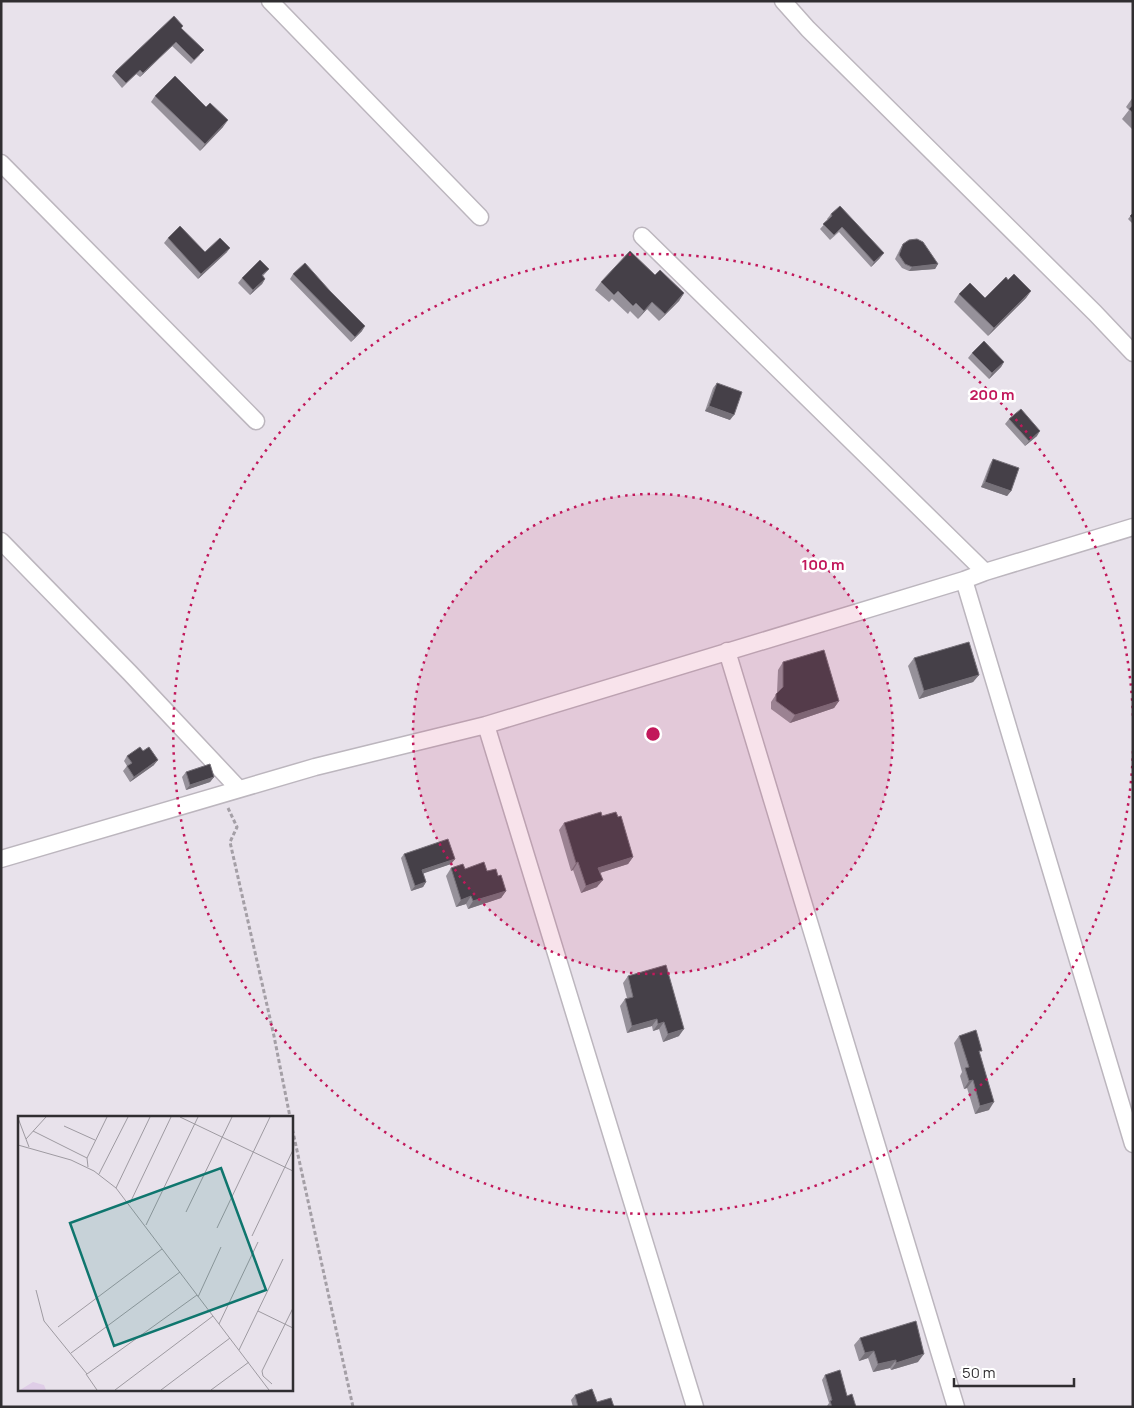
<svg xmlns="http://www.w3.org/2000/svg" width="1134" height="1408" font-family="Manrope,sans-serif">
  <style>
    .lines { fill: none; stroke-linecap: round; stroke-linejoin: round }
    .minor-casing { stroke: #bcb6be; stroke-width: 19 }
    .path { stroke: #a49fa6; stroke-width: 3; stroke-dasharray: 4 2.5; stroke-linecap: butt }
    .minor { stroke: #fff; stroke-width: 16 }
    .wall { fill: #96919a }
    .shaded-wall { fill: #767179 }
    .building { fill: #454048; stroke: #767179 }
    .ring { fill: none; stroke: #c2185b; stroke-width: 2.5; stroke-dasharray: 2.5 5 }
    .inset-road { fill: none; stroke: #9e9aa1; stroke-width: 1 }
    .view { fill: #0f766e; fill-opacity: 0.15; stroke: #0f766e; stroke-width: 2.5 }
    .inset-edge { fill: none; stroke: #302e31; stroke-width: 2.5 }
    .centre { fill: #c2185b; stroke: #fff; stroke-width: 2.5 }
    .ring-label { font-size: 15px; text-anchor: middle; font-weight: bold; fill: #c2185b; stroke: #fff; stroke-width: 5; stroke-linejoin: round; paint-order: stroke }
  </style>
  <rect width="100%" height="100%" fill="#e8e2eb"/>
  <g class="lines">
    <defs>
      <path id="minor" d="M 270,1 L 480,217
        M 783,1 L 808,29 L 1095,313 L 1133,353
        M 1,163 L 256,421
        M 642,236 L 985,572
        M 1,541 L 130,673 L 239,789
        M 964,580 L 1133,1144
        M 727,651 L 956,1407
        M 486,725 L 695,1407
        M 1,859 L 315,767 L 486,725 L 964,580 L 985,572 L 1133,527"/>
    </defs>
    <use href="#minor" class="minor-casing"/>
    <path class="path" d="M 228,808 L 237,827 L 230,842 L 274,1036 L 290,1117
      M 291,1123 L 353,1407"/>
    <use href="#minor" class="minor"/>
  </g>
  <path class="wall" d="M 183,26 L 181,29 L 200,55 L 191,64 L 172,46 L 140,77 L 136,74 L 122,88 L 112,76 L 115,72 Z
    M 155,96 L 223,127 L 200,151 L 151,102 Z
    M 1133,97 L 1133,130 L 1122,119 L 1129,110 L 1126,107 Z
    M 1133,213 L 1133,224 L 1128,219 Z
    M 831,214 L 880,258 L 871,267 L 839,232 L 830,240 L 820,229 L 828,220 L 827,219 Z
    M 168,238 L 205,252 L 227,252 L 198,279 L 164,243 Z
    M 903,244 L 938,264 L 935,269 L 909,271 L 902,268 L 895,259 L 900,249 Z
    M 269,269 L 263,276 L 265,279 L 262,284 L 250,295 L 238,283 L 242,278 Z
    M 293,274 L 362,331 L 351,342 L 290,279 Z
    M 655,275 L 684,293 L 679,301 L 659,321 L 647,309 L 638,319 L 630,311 L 628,314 L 612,299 L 609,302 L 595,290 L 601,282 Z
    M 1008,280 L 1031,291 L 1026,298 L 988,336 L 954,302 L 959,294 L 985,298 Z
    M 972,353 L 1004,362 L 1001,367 L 989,379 L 968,358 Z
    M 717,383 L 730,420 L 705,411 L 713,388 Z
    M 1009,419 L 1037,436 L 1025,446 L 1005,424 Z
    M 993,459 L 1011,491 L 1007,496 L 981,487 L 990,464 Z
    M 914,658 L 979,675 L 973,682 L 919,699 L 908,666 Z
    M 783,662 L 839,701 L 834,708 L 790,723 L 771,709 L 771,702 L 777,693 L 778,670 Z
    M 127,756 L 154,765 L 130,782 L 123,771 L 127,766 L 124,761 Z
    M 186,772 L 214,777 L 210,782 L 186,790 L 182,777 Z
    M 602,816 L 618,817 L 633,857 L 628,864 L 600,873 L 597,887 L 581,893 L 573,870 L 571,871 L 559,830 L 564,823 Z
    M 404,854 L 455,859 L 451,864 L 423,873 L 426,882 L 423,887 L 411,891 L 401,858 Z
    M 451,868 L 465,869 L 487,871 L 498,876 L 506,891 L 501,898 L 468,909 L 466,904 L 456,907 L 446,876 Z
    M 628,976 L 679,1036 L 663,1042 L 659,1029 L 653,1031 L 652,1026 L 627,1033 L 620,1006 L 625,999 L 627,998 L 623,983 Z
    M 959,1036 L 980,1054 L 989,1110 L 975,1114 L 967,1088 L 964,1089 L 960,1076 L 962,1072 L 954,1043 Z
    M 860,1338 L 918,1362 L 891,1370 L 890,1368 L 873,1372 L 868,1358 L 859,1361 L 854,1345 Z
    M 825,1375 L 847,1396 L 856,1407 L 828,1407 L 827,1406 L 829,1403 L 822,1380 Z
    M 575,1395 L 597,1402 L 614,1407 L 573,1407 L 571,1400 Z"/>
  <path class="shaded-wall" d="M 176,42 L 172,46 L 140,77 L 143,73 Z
    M 228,120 L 223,127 L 200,151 L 205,144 Z
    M 230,248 L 227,252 L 198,279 L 201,274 Z
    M 884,253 L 880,258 L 871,267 L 874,262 Z
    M 938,264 L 935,269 L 909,271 L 912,267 Z
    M 265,279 L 262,284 L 250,295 L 253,290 Z
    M 1031,291 L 1026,298 L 988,336 L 994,328 Z
    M 684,293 L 679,301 L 659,321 L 665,314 Z
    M 652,302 L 647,309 L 638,319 L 644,311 Z
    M 365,326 L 362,331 L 351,342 L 355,337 Z
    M 1004,362 L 1001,367 L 989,379 L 992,373 Z
    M 709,406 L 734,415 L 730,420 L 705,411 Z
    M 1040,431 L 1037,436 L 1025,446 L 1029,441 Z
    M 985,482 L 1011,491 L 1007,496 L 981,487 Z
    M 979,675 L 973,682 L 919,699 L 924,691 Z
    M 839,701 L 834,708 L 790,723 L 795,715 Z
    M 158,760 L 154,765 L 130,782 L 134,777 Z
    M 214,777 L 210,782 L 186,790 L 190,785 Z
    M 633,857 L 628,864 L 593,875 L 598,868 Z
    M 455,859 L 451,864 L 419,875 L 422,870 Z
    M 578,862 L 573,870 L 571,871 L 576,863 Z
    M 603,880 L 597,887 L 581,893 L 586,886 Z
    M 426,882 L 423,887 L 411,891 L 415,886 Z
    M 506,891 L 501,898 L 468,909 L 473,901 Z
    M 471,896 L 466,904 L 456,907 L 461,900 Z
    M 657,1019 L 652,1026 L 627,1033 L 632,1026 Z
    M 664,1022 L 659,1029 L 653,1031 L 658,1024 Z
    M 684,1029 L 679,1036 L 663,1042 L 668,1034 Z
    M 973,1080 L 967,1088 L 964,1089 L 969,1081 Z
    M 994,1102 L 989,1110 L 975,1114 L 980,1106 Z
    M 874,1351 L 868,1358 L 859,1361 L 865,1353 Z
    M 924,1354 L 918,1362 L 891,1370 L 896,1363 Z
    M 896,1360 L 890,1368 L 873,1372 L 878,1364 Z"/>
  <path class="building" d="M 174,16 L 183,26 L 181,28 L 204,50 L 194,60 L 176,42 L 143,73 L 140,70 L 126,83 L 115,72 Z
    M 175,76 L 206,107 L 210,103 L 228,120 L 205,144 L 155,96 Z
    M 1133,105 L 1133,113 L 1129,109 Z
    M 840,206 L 884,253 L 874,262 L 842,227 L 834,235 L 823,224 L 832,216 L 831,214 Z
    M 1133,213 L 1133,219 L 1130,216 Z
    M 180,226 L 205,252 L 220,238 L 230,248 L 201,274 L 168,238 Z
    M 917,239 L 923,242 L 938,264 L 912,267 L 905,264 L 899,255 L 903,244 L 909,240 Z
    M 630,251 L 655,275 L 660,270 L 684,293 L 665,314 L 652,302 L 644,311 L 636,303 L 633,306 L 618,291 L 614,295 L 601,282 Z
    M 260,260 L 269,269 L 262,275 L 265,279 L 253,290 L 242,278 Z
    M 305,263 L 330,291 L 365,326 L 355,337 L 293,274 Z
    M 1014,274 L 1031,291 L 994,328 L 959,294 L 970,283 L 985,298 L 1006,277 L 1008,280 Z
    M 984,341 L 1004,362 L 992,373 L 972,353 Z
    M 717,383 L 742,392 L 734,415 L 709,406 Z
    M 1021,409 L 1040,431 L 1029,441 L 1009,419 Z
    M 993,459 L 1019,468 L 1011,491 L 985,482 Z
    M 969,642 L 979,675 L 924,691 L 914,658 Z
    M 824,650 L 839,701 L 795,715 L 776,701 L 776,694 L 783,687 L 783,662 Z
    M 140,747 L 143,751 L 149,747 L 158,760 L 134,777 L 127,766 L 132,763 L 127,756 Z
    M 210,764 L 214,777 L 190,785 L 186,772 Z
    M 601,812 L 602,816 L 616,812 L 618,817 L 621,816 L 633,857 L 598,868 L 603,880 L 586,886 L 578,862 L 576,863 L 564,823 Z
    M 448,839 L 455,859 L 422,870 L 426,882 L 415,886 L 404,854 Z
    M 484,862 L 487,871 L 496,869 L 498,876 L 501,875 L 506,891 L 473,901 L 471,896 L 461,900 L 451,868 L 463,864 L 465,869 Z
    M 666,965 L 684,1029 L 668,1034 L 664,1022 L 658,1024 L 657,1019 L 632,1026 L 625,999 L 633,997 L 628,976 Z
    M 976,1030 L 982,1051 L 979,1051 L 994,1102 L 980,1106 L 973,1080 L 969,1081 L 965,1068 L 969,1067 L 959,1036 Z
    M 916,1321 L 924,1354 L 896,1363 L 896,1360 L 878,1364 L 874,1351 L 865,1353 L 860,1338 Z
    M 840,1370 L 847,1396 L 852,1394 L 856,1407 L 832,1407 L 830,1401 L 832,1400 L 825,1375 Z
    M 592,1389 L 597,1402 L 611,1398 L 614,1407 L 578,1407 L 575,1395 Z"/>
  <circle cx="653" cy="734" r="240" fill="#c2185b" fill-opacity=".12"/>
  <g class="ring">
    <circle cx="653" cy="734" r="240"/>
    <path d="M1133 751A480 480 0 1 1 1133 717"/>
  </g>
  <g transform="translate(18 1116)">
    <rect width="275" height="275" fill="#e8e2eb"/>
    <path d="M 15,266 L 26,269 L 28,274 L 2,274 Z" fill="#dfcde7"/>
    <path class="inset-road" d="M 162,1 L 275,55M 0,2 L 11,31M 46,10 L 77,24M 15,15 L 69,42M 8,23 L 28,1M 0,29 L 53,44 L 76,55 L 98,72 L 251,274M 70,51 L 69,42 L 89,1M 81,58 L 110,1M 98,72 L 132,1M 112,87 L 153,1M 168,96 L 214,1M 128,109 L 180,1M 199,112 L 252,1M 234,120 L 275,34M 18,174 L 26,205 L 69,258 L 179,179M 180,181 L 203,131M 240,195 L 275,212M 201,208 L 240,126M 40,211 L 144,133M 221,234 L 265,143M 53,237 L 162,156M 68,258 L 79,274M 254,268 L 245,260 L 244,255 L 275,192M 97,274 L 195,200M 143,274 L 212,222M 193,274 L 231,246"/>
    <path class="view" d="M 203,52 L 248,174 L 96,230 L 52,107 Z"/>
    <rect width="275" height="275" class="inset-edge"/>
  </g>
  <circle cx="653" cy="734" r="8" class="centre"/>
  <g class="ring-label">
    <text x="992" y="400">200 m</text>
    <text x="823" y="570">100 m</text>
  </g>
  <rect width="1134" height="1408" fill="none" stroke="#302e31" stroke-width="5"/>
  <path d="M954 1378v8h120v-8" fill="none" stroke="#302e31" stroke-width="2.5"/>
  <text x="962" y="1378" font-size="15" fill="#302e31" stroke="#ffffff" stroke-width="4" paint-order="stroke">50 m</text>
</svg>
